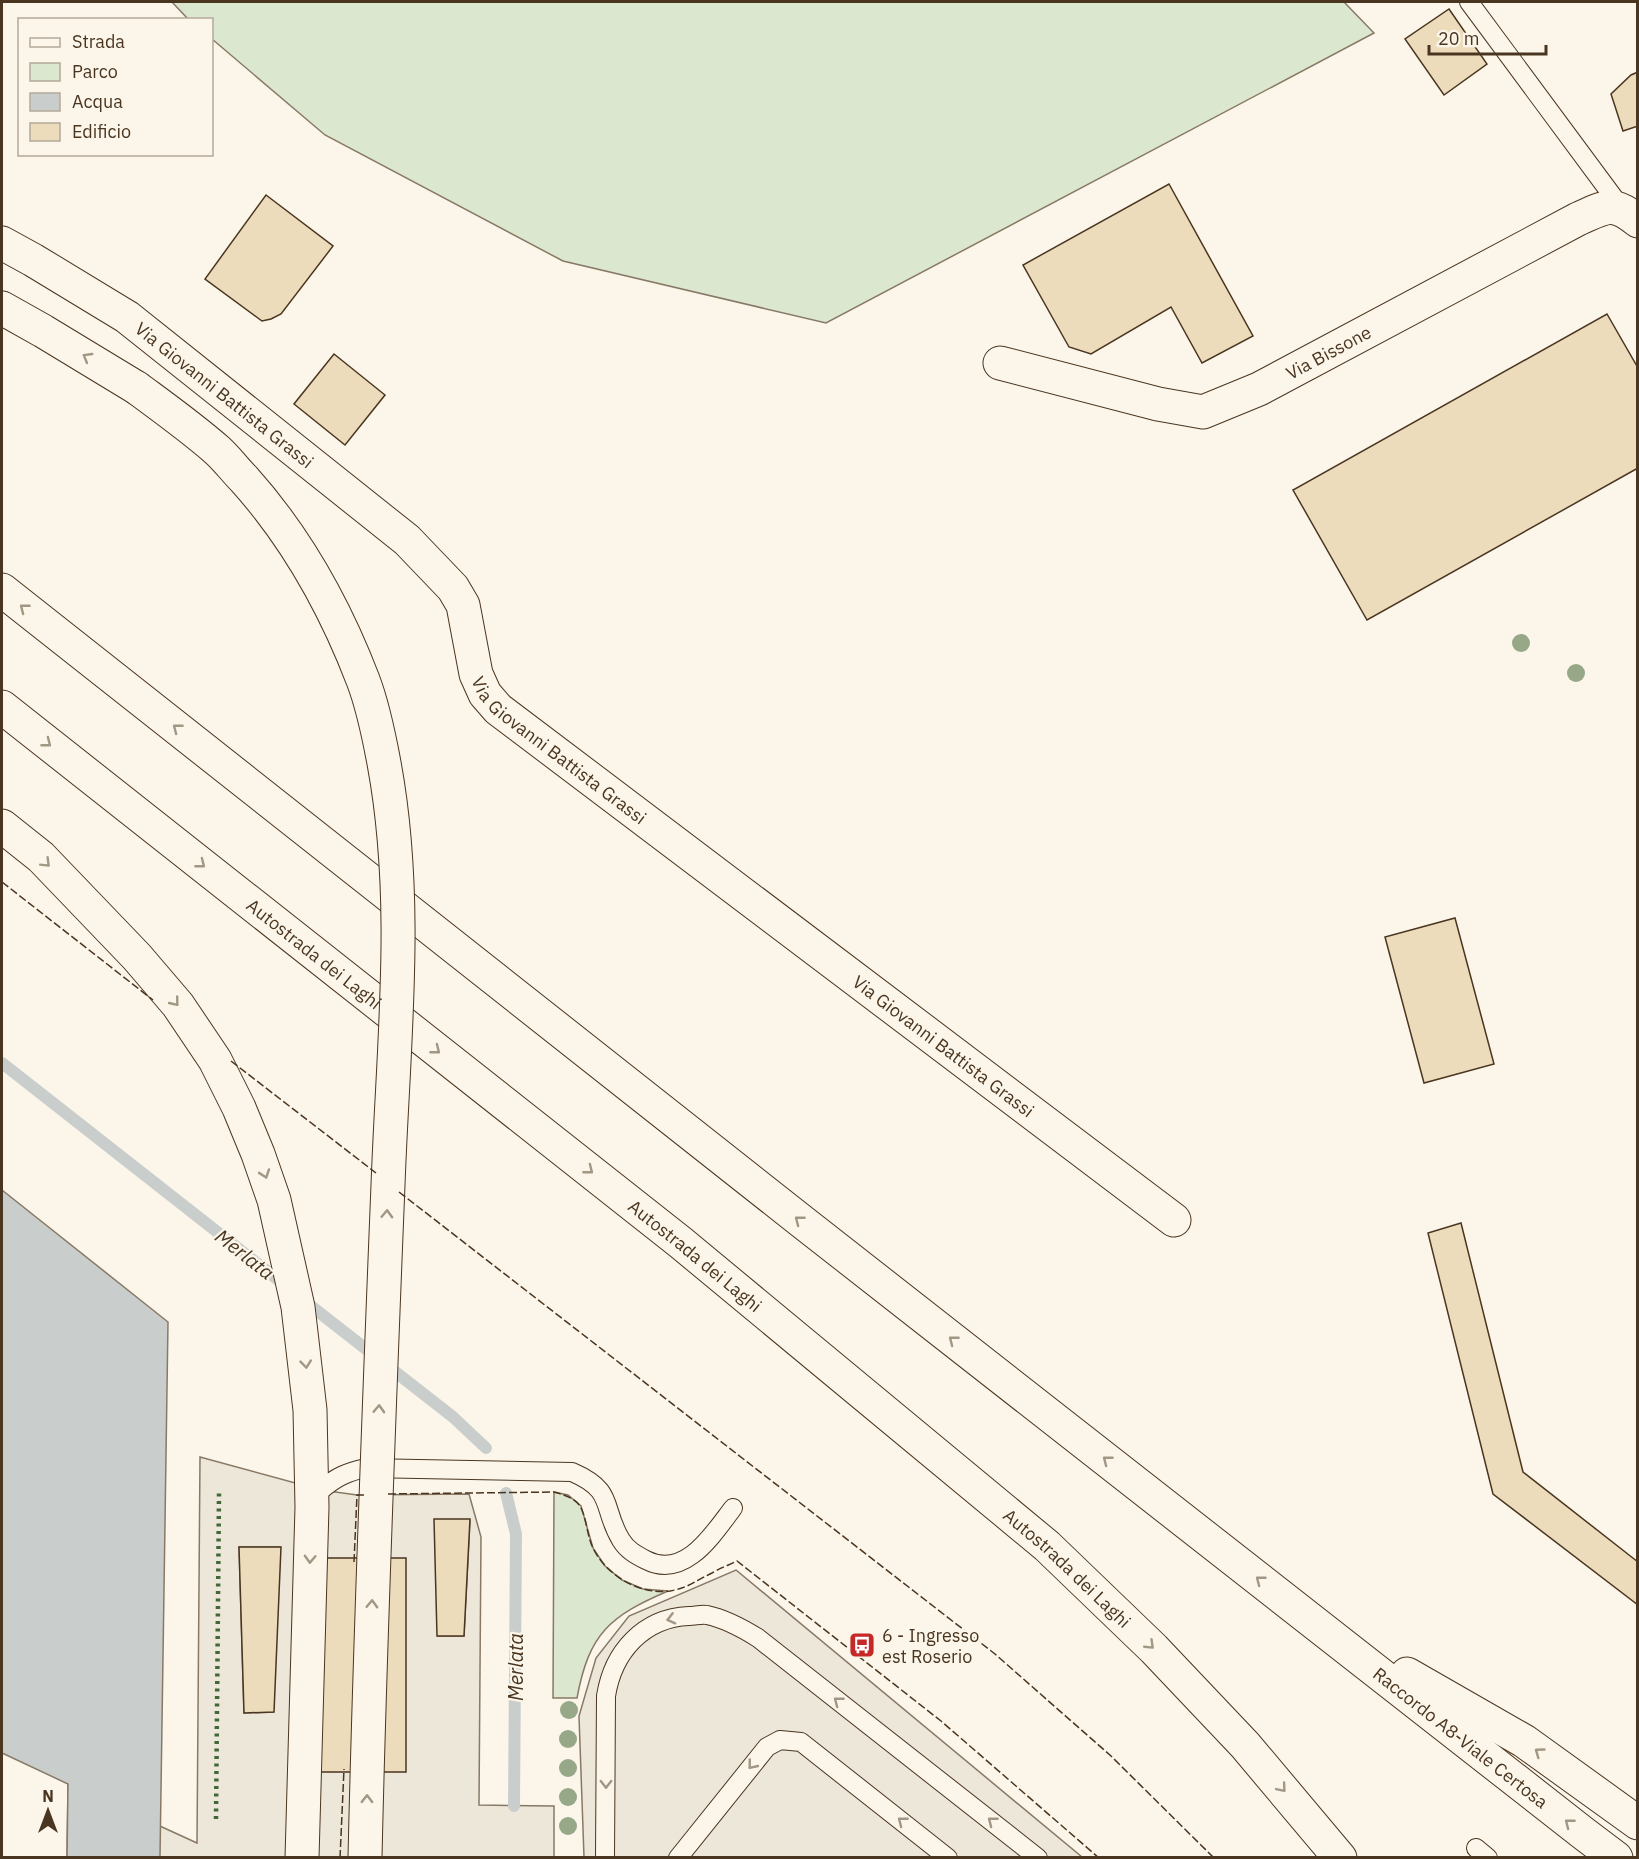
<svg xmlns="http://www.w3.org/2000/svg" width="1639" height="1859" font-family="'IBM Plex Sans',sans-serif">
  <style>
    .green { fill: #dce7d0; stroke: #887966; stroke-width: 1.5 }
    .parking { fill: #ede7d9; stroke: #887966; stroke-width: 1.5; fill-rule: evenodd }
    .water { fill: #c9cecd; stroke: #887966; stroke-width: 1.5 }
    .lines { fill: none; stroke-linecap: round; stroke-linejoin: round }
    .stream { stroke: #c9cecd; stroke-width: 12 }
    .building { fill: #ecdcbc; stroke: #4a3520; stroke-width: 1.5 }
    .service-casing { stroke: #4a3520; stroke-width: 20 }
    .minor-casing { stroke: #4a3520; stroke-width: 35 }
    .motorway-casing { stroke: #4a3520; stroke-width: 35 }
    .service { stroke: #fbf6e9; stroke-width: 18 }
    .minor { stroke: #fbf6e9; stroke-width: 33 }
    .motorway { stroke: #fbf6e9; stroke-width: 33 }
    .motorway-bridge-casing { stroke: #4a3520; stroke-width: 35; stroke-linecap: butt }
    .motorway-bridge { stroke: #fbf6e9; stroke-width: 33 }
    .hedge { stroke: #436837; stroke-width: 4.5; stroke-dasharray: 3 4.5; stroke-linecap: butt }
    .fence { stroke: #4a3520; stroke-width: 1.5; stroke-dasharray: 8 3; stroke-linecap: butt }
    .tree { fill: #96a887 }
    .oneway { stroke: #a29684 }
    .labels { text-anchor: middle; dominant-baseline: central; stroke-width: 4.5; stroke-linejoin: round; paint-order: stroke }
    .street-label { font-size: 18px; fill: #4a3520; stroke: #fbf6e9 }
    .poi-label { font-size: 18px; fill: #4a3520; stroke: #fbf6e9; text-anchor: start }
    .water-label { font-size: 20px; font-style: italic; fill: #4a3520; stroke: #fbf6e9 }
  </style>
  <rect width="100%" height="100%" fill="#fbf6e9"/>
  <path class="green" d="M 172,2 L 1344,2 L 1374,33 L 826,323 L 563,261 L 325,135 L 212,39 L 212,20 L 188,19 Z
    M 554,1492 L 568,1495 L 581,1506 L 593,1548 L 605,1566 L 622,1580 L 643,1589 L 668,1591 C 610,1616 589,1633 577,1698 L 553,1698 Z"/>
  <path class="parking" d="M 200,1457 L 321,1490 L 357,1495 L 469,1494 L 481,1537 L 479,1805 L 554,1806 L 554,1857 L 67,1858 L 68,1784 L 197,1843 ZM 470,1520 L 464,1636 L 438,1636 ZM 239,1547 L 280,1547 L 273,1712 L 244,1713 Z
    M 736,1570 L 1082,1857 L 584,1857 L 579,1716 L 596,1658 L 629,1616 Z"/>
  <path class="water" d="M 2,1190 L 168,1322 L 160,1857 L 67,1857 L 68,1784 L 2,1753 Z"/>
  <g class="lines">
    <path class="stream" d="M 2,1063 L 286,1286
      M 302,1299 L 453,1417 L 486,1448
      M 506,1493 L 516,1534 L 514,1806"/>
  </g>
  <path class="building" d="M 1449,9 L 1487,64 L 1444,95 L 1405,39 Z
    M 1638,72 L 1638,126 L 1623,131 L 1611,94 L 1631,75 Z
    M 1169,184 L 1253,336 L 1202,363 L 1171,307 L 1091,354 L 1069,347 L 1023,265 Z
    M 266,195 L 333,246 L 281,314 L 271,319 L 262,321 L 205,279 Z
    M 1607,314 L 1638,368 L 1638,468 L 1367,620 L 1293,490 Z
    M 334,354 L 385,395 L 345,445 L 294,404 Z
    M 1455,918 L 1494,1064 L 1424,1083 L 1385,937 Z
    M 1461,1223 L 1523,1472 L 1638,1562 L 1638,1605 L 1493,1494 L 1428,1233 Z
    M 434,1519 L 470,1519 L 464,1636 L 437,1636 Z
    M 239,1547 L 281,1547 L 274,1712 L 244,1713 Z
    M 301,1558 L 406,1558 L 406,1772 L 301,1772 Z"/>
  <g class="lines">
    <defs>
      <path id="service" d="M 1469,2 L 1623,210
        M 321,1490 C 336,1477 347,1472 366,1468 L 572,1472 C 616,1491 601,1507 621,1540 C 627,1550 636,1555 646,1560 C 685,1580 713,1534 733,1508
        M 1476,1848 L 1488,1858
        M 605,1858 L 606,1696 C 613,1652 643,1618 689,1616 C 695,1616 701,1614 707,1615 C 726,1619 742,1628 758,1638 L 1038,1858
        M 678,1858 L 767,1747 L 780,1740 L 801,1742 L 948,1858"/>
      <g id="minor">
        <path id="s1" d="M 2,243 L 33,260 L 127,317 L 407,540 L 453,588 L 463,605 L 476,674 L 485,694 L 498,709 L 1174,1220"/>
        <path id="s2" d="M 1000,363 L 1158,404 L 1203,412 L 1259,389 L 1578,219 C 1606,207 1612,200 1638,221"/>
      </g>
      <g id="motorway">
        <path d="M 2,308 L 43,331 L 137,388"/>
        <path id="s3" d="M 2,590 L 800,1220 L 1583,1833 L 1616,1858"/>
        <path id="s4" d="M 2,707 L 680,1242 L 1047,1546 L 1154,1649 L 1245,1745 L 1340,1858"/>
        <path d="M 2,826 L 41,857 L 137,957 L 178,1005 L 215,1060 L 239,1108 L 258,1154 L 274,1200 L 298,1307 L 310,1410 L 312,1507 L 302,1858"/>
        <path d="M 1407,1674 L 1524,1741 L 1638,1823"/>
      </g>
    </defs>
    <use href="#service" class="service-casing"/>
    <use href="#minor" class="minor-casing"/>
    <use href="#motorway" class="motorway-casing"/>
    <use href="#service" class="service"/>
    <use href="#minor" class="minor"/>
    <use href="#motorway" class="motorway"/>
    <defs>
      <path id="motorway-bridge" d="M 137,388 C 164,408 192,428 217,450 C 227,459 235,470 244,479 C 296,537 335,607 363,680 C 373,706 379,736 384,763 C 410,903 393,1044 388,1185 C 379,1409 370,1633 365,1858"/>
    </defs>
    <use href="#motorway-bridge" class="motorway-bridge-casing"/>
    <use href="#motorway-bridge" class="motorway-bridge"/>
    <path class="hedge" d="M 216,1819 L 219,1493"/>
    <path class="fence" d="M 2,882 L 153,1000
      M 231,1061 L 376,1173
      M 399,1192 L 995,1654 L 1111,1756 L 1214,1858
      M 388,1494 L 554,1492 C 564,1495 576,1498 581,1508 C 587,1520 587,1536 593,1548 C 606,1575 639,1595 670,1591 C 688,1588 697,1580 712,1573 C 720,1568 729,1565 737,1561 L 941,1721 L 1099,1858
      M 354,1562 L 357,1495 L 364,1495
      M 340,1858 L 344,1769"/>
  </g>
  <g class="tree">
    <circle cx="1521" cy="643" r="9"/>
    <circle cx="1576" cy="673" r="9"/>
    <circle cx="569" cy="1710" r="9"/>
    <circle cx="568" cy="1739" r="9"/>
    <circle cx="568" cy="1768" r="9"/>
    <circle cx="568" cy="1797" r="9"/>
    <circle cx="568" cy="1826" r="9"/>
  </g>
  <defs><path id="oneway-chevron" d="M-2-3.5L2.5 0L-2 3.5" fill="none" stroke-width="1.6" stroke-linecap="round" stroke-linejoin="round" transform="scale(1.5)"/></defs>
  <g class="oneway">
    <use href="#oneway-chevron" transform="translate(87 357) rotate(-150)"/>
    <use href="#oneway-chevron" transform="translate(24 608) rotate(-142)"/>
    <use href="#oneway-chevron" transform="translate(177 728) rotate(-142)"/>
    <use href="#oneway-chevron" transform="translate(47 743) rotate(38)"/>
    <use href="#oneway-chevron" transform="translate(46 863) rotate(45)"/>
    <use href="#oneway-chevron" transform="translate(201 864) rotate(38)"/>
    <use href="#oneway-chevron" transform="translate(175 1002) rotate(51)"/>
    <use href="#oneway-chevron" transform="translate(436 1050) rotate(38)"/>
    <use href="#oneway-chevron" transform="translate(589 1170) rotate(38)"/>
    <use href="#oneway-chevron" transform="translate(265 1174) rotate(71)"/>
    <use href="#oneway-chevron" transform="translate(387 1214) rotate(-88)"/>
    <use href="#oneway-chevron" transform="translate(799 1220) rotate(-142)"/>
    <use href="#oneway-chevron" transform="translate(953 1340) rotate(-142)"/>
    <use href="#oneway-chevron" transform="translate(306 1364) rotate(84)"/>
    <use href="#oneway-chevron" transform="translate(379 1409) rotate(-88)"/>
    <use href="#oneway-chevron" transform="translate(1107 1460) rotate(-142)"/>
    <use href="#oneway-chevron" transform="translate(310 1559) rotate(92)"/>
    <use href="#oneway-chevron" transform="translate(1260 1580) rotate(-142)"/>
    <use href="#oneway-chevron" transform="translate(372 1604) rotate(-88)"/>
    <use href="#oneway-chevron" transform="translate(671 1619) rotate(166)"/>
    <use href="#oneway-chevron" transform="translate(1150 1645) rotate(44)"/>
    <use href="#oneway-chevron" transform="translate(838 1701) rotate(-142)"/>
    <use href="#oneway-chevron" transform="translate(1539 1752) rotate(-144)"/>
    <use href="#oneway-chevron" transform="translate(752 1765) rotate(129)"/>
    <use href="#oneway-chevron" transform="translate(606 1784) rotate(90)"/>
    <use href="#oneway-chevron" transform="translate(1282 1788) rotate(50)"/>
    <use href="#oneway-chevron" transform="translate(367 1799) rotate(-89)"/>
    <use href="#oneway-chevron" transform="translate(902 1821) rotate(-142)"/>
    <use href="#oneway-chevron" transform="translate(992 1821) rotate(-142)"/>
    <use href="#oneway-chevron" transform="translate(1569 1823) rotate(-142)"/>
  </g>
  <defs>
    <symbol id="bus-square" viewBox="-11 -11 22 22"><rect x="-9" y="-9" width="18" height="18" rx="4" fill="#c62828" stroke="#fbf6e9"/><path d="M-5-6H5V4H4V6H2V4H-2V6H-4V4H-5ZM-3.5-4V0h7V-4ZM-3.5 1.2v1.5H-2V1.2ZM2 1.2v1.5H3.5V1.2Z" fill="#fff"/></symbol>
  </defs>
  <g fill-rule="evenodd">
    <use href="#bus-square" x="847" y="1630" width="30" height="30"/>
  </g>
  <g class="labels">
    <g class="street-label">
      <text stroke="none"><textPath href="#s2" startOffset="348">Via Bissone</textPath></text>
      <text stroke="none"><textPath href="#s1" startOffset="270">Via Giovanni Battista Grassi</textPath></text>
      <text stroke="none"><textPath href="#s1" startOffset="774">Via Giovanni Battista Grassi</textPath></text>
      <text stroke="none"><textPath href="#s4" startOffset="398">Autostrada dei Laghi</textPath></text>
      <text stroke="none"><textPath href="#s1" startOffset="1260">Via Giovanni Battista Grassi</textPath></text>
      <text stroke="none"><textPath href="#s4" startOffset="884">Autostrada dei Laghi</textPath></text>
      <text stroke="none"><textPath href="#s4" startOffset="1370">Autostrada dei Laghi</textPath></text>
      <text stroke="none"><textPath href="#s3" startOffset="1856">Raccordo A8-Viale Certosa</textPath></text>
    </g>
    <g class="poi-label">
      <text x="882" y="1635">6 - Ingresso<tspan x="882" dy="21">est Roserio</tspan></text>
    </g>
    <g class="water-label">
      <text transform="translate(245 1254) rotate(38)">Merlata</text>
      <text transform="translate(515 1667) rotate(-90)">Merlata</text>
    </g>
  </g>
  <rect width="1639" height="1859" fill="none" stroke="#4a3520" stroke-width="6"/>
  <rect x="18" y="18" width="195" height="138" fill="#fbf6e9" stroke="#b4a999" stroke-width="1.5"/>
  <rect x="30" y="38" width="30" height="9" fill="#fbf6e9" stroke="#b4a999" stroke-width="1.5"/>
  <text x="72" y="48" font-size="18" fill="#4a3520">Strada</text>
  <rect x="30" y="63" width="30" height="18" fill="#dce7d0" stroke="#b4a999" stroke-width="1.5"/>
  <text x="72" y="78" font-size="18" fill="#4a3520">Parco</text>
  <rect x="30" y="93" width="30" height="18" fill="#c9cecd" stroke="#b4a999" stroke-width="1.5"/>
  <text x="72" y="108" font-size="18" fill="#4a3520">Acqua</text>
  <rect x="30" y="123" width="30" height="18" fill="#ecdcbc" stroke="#b4a999" stroke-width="1.5"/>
  <text x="72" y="138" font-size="18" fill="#4a3520">Edificio</text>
  <g transform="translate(48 1811)" stroke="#fbf6e9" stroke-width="4.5" paint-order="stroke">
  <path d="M0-4.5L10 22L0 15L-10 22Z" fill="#4a3520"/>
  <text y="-9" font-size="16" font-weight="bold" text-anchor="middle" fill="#4a3520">N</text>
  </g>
  <path d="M1429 45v9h117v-9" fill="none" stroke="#4a3520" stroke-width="3"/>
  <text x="1438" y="45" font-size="18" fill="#4a3520" stroke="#fbf6e9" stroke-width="4.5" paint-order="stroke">20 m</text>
</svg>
